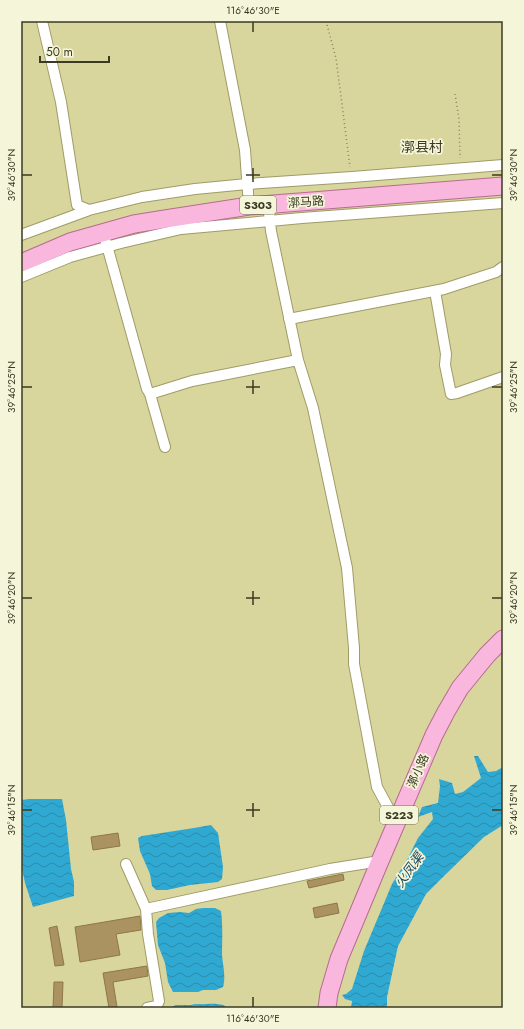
<svg xmlns="http://www.w3.org/2000/svg" width="524" height="1029" font-family="Jost,'Noto Sans SC',sans-serif">
  <style>
    .water { fill: url(#water-waves) }
    .building { fill: #aa9361; stroke: #8e7746 }
    .lines { fill: none; stroke-linecap: round; stroke-linejoin: round }
    .street-casing { stroke: #9f9c67; stroke-width: 12 }
    .primary-casing { stroke: #b56c8e; stroke-width: 19 }
    .path { stroke: #86845d; stroke-width: 1.5; stroke-dasharray: 1 3; stroke-linecap: butt }
    .street { stroke: #fff; stroke-width: 10 }
    .primary { stroke: #fab7de; stroke-width: 17 }
    .ticks { fill: none; stroke: #3b3a23; stroke-width: 1.5 }
    .labels { text-anchor: middle; dominant-baseline: central; stroke-width: 3.5; stroke-linejoin: round; paint-order: stroke }
    .shield { fill: #f5f5d9; stroke: #73725a; stroke-width: 1 }
    .shield-label { font-size: 11px; font-weight: bold; fill: #3b3a23 }
    .street-label { font-size: 12px; fill: #3b3a23; stroke: #f5f5d9 }
    .water-label { font-size: 13px; font-style: italic; fill: #164658; stroke: #f5f5d9 }
    .quarter-label { font-size: 14px; fill: #3b3a23; stroke: #f5f5d9 }
    .neatline { fill: none; stroke: #3b3a23; stroke-width: 1.5 }
    .ticks-label { font-size: 10px; text-anchor: middle; fill: #3b3a23 }
  </style>
  <defs>
    <pattern id="water-waves" width="16" height="10" patternUnits="userSpaceOnUse"><rect width="16" height="10" fill="#30a9d2"/><path d="M0 5q4-4 8 0t8 0" fill="none" stroke="#2a8baa"/></pattern>
  </defs>
  <rect width="100%" height="100%" fill="#d8d59d"/>
  <path class="water" d="M 474,756 L 478,756 L 488,772 L 496,771 L 503,767 L 503,825 L 484,837 L 445,875 L 426,894 L 398,946 L 387,997 L 387,1008 L 351,1008 L 352,1001 L 345,999 L 342,995 L 346,994 L 352,989 L 364,951 L 392,884 L 408,858 L 418,838 L 433,819 L 432,812 L 418,817 L 422,807 L 438,803 L 440,786 L 439,779 L 452,783 L 455,794 L 463,792 L 481,778 Z
    M 29,799 L 62,799 L 66,820 L 71,869 L 74,882 L 74,896 L 33,907 L 25,883 L 21,864 L 21,800 Z
    M 211,825 L 218,833 L 223,867 L 222,879 L 218,882 L 190,885 L 167,890 L 156,890 L 152,886 L 150,874 L 140,851 L 138,838 L 142,836 L 194,828 Z
    M 203,908 L 215,908 L 221,911 C 223,926 222,940 222,955 C 223,966 226,977 223,987 L 216,990 L 203,990 L 198,992 L 173,992 L 168,982 L 165,963 L 158,945 L 156,922 L 159,918 L 168,913 L 180,912 L 189,913 L 196,909 Z
    M 196,1004 C 206,1005 220,1001 228,1008 L 169,1008 L 176,1005 L 191,1005 Z"/>
  <path class="building" d="M 118,833 L 120,846 L 93,850 L 91,837 Z
    M 343,874 L 344,880 L 309,888 L 307,881 Z
    M 337,903 L 339,913 L 315,918 L 313,908 Z
    M 140,916 L 141,930 L 116,934 L 120,955 L 80,962 L 75,927 Z
    M 57,926 L 64,965 L 55,966 L 49,928 Z
    M 147,966 L 148,976 L 113,982 L 117,1007 L 109,1008 L 103,973 Z
    M 54,982 L 63,982 L 62,1008 L 53,1008 Z"/>
  <g class="lines">
    <defs>
      <path id="street" d="M 42,21 L 61,102 L 77,205 L 89,210
        M 220,21 L 245,150 L 249,206
        M 268,204 L 271,231 L 298,360 L 313,408 L 347,568 L 354,648 L 354,664 L 377,787 L 396,822
        M 21,235 L 89,210 L 142,197 L 195,189 L 247,184 L 352,177 L 503,165
        M 106,242 L 147,389 L 150,394 L 165,447
        M 21,277 L 70,257 L 121,243 L 181,229 L 302,218 L 503,203
        M 435,291 L 446,354 L 445,365 L 451,394 L 457,393 L 503,377
        M 289,319 L 444,289 L 496,272 L 503,267
        M 150,394 L 192,381 L 298,360
        M 126,864 L 146,909 L 148,934 L 159,1001 L 157,1006 L 147,1008
        M 146,909 L 330,869 L 380,861"/>
      <path id="primary" d="M 21,263 L 70,242 L 134,224 L 165,219 L 249,206 L 503,186
        M 327,1008 L 329,993 L 339,959 L 380,861 L 434,735 L 446,712 L 460,688 L 487,655 L 503,639"/>
    </defs>
    <use href="#street" class="street-casing"/>
    <use href="#primary" class="primary-casing"/>
    <path class="path" d="M 326,21 L 336,58 L 350,167
      M 455,94 L 459,119 L 460,158"/>
    <use href="#street" class="street"/>
    <use href="#primary" class="primary"/>
  </g>
  <path class="ticks" d="M 253,22 L 253,32M 253,168 L 253,182M 22,175 L 32,175M 246,175 L 260,175M 492,175 L 502,175M 253,380 L 253,394M 22,387 L 32,387M 246,387 L 260,387M 492,387 L 502,387M 253,591 L 253,605M 22,598 L 32,598M 246,598 L 260,598M 492,598 L 502,598M 253,803 L 253,817M 22,810 L 32,810M 246,810 L 260,810M 492,810 L 502,810M 253,997 L 253,1007"/>
  <g class="labels">
    <g class="shield">
      <rect x="240" y="196" width="36" height="18" rx="3"/>
      <rect x="380" y="806" width="38" height="18" rx="3"/>
    </g>
    <g class="shield-label">
      <text x="258" y="205">S303</text>
      <text x="399" y="815">S223</text>
    </g>
    <g class="street-label">
      <text transform="translate(306 202) rotate(-4)">漷马路</text>
      <text transform="translate(418 771) rotate(-66)">漷小路</text>
    </g>
    <g class="water-label">
      <text transform="translate(409 870) rotate(-55)">火凤渠</text>
    </g>
    <g class="quarter-label">
      <text x="422" y="147">漷县村</text>
    </g>
  </g>
  <rect width="524" height="1029" fill="none" stroke="#f5f5d9" stroke-width="44"/>
  <path d="M40 56v6h69v-6" fill="none" stroke="#3b3a23" stroke-width="2"/>
  <text x="46" y="56" font-size="12" fill="#3b3a23" stroke="#f5f5d9" stroke-width="3" paint-order="stroke">50 m</text>
  <rect x="22" y="22" width="480" height="985" class="neatline"/>
  <g class="ticks-label">
    <text x="253" y="14">116°46'30"E</text>
    <text transform="translate(11 175) rotate(-90)" y="4">39°46'30"N</text>
    <text transform="translate(513 175) rotate(-90)" y="4">39°46'30"N</text>
    <text transform="translate(11 387) rotate(-90)" y="4">39°46'25"N</text>
    <text transform="translate(513 387) rotate(-90)" y="4">39°46'25"N</text>
    <text transform="translate(11 598) rotate(-90)" y="4">39°46'20"N</text>
    <text transform="translate(513 598) rotate(-90)" y="4">39°46'20"N</text>
    <text transform="translate(11 810) rotate(-90)" y="4">39°46'15"N</text>
    <text transform="translate(513 810) rotate(-90)" y="4">39°46'15"N</text>
    <text x="253" y="1022">116°46'30"E</text>
  </g>
</svg>
